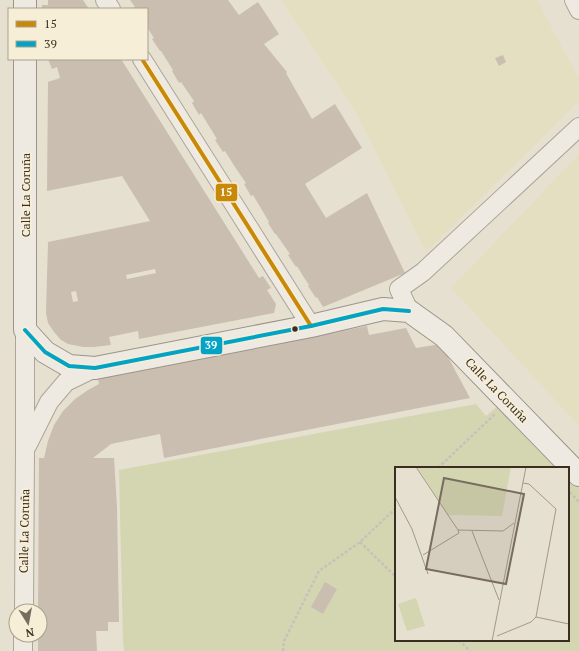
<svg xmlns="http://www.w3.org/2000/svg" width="579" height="651" font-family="'PT Serif',serif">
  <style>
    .farmland { fill: #e5dfc1 }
    .green { fill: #d4d6b2 }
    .building { fill: #cabeb1; fill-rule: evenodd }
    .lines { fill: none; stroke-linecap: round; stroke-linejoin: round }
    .street-casing { stroke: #aca598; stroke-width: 20 }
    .secondary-casing { stroke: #9b9488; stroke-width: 24 }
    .path { stroke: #c7c1b8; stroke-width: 2.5; stroke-dasharray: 3 2; stroke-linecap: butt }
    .street { stroke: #eeeae2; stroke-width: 18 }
    .secondary { stroke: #eeeae2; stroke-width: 22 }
    .bus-1-casing { stroke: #f6eed7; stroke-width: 7 }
    .bus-2-casing { stroke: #f6eed7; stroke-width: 7 }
    .bus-1 { stroke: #c88808; stroke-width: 4 }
    .bus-2 { stroke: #03a3c5; stroke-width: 4 }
    .bus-dot { fill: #3b2d20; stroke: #f6eed7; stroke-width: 1.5 }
    .labels { text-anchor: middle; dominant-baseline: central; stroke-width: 3.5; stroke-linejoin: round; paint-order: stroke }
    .street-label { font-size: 12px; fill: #3b2d20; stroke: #f6eed7 }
    .inset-road { fill: none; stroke: #a2988a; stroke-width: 1 }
    .view { fill: #776c5e; fill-opacity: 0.15; stroke: #776c5e; stroke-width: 2 }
    .inset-edge { fill: none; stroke: #3b2d20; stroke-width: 2 }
    .line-badge { stroke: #f6eed7; stroke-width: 1.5 }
    .badge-label { font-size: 11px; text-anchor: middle; font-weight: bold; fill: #fff }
  </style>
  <rect width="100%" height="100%" fill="#e6e0d0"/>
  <path class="farmland" d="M 281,0 L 537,0 L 579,79 L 579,102 L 426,252 L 354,109 Z
    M 579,154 L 579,426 L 451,288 Z"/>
  <path class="green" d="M 476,404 L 486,416 L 500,404 L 560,468 L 396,468 L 396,640 L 568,640 L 568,476 L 579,488 L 579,651 L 124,651 L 123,640 L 119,470 Z"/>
  <path class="building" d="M 48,0 L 83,0 L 89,9 L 42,9 L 42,5 L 48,5 Z
    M 130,0 L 228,0 L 239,15 L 258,2 L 279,34 L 264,44 L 287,72 L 286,73 L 312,119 L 335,104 L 362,148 L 305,184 L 326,218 L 367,193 L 405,273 L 323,307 L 317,297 L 316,298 L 308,286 L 309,285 L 303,276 L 297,266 L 296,267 L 288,255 L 290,254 L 276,234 L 275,234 L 268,223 L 269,222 L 262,210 L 253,195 L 251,196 L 244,184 L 246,183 L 235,167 L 225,151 L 223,152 L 215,140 L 217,139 L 201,113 L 199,115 L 192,103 L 194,101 L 181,82 L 179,83 L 172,71 L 173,70 L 161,51 L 160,51 L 152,39 L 154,38 L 147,27 L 147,9 L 131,9 L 135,7 Z
    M 503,55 L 506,62 L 499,66 L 495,58 Z
    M 48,59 L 121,59 L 259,278 L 263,276 L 271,288 L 267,290 L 276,304 L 274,313 L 139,339 L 138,331 L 109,337 L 111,345 L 94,347 L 83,347 L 68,344 L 61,340 L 54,332 L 48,323 L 46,313 L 48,242 L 150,221 L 122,176 L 47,191 L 48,82 L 60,78 L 57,67 L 52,69 ZM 155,269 L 156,273 L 127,279 L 126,275 ZM 76,291 L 78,301 L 73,302 L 71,292 Z
    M 367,326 L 369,335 L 406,328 L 416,348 L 441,344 L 470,398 L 164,458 L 160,434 L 111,444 L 93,458 L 114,458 L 117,507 L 119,622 L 108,622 L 108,631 L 96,631 L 97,651 L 38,651 L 38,635 L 40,635 L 40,611 L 38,611 L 39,458 L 44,458 L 48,441 L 54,425 L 63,411 L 75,399 L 88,390 L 99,384 L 98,379 Z
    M 325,582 L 337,589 L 323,614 L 311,607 Z"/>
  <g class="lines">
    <defs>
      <path id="street" d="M 105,0 L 111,9
        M 574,0 L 579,10
        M 142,59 L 311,326
        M 409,311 L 399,289 L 423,272 L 579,127
        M 27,446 L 49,402 L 66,382 L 95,368
        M 24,611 L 25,450 L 25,330
        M 23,651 L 23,635"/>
      <path id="secondary" d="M 25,0 L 25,9
        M 25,59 L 25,330 L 45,352 L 69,366 L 95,368 L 311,326 L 383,309 L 409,311 L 444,336 L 579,475"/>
    </defs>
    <use href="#street" class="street-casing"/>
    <use href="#secondary" class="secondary-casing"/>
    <path class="path" d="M 438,468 L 495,414
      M 570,492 L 579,502
      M 360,542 L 396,577
      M 459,640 L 470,651
      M 283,651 L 284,641 L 319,571 L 360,542 L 396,508"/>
    <use href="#street" class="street"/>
    <use href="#secondary" class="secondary"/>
    <defs>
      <path id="bus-1" d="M 142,59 L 311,326"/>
      <path id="bus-2" d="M 25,330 L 45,352 L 69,366 L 95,368 L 311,326 L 383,309 L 409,311"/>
    </defs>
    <use href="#bus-1" class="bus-1-casing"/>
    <use href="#bus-2" class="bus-2-casing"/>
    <use href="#bus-1" class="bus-1"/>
    <use href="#bus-2" class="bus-2"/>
  </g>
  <circle class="bus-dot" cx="295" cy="329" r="3.5"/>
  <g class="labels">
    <g class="street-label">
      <text transform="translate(25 195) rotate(-90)">Calle La Coruña</text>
      <text transform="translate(497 390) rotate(46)">Calle La Coruña</text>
      <text transform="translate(24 531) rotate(-89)">Calle La Coruña</text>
    </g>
  </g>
  <g transform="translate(395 467)">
    <rect width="174" height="174" fill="#e6e0d0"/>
    <path d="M 22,0 L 116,0 L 107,49 L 53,48 ZM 21,131 L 30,159 L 12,164 L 3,137 Z" fill="#d4d6b2"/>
    <path class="inset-road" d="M 21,0 L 63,63M 128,16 L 134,17 L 161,42 L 141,150M 0,30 L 17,62 L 33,107M 63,63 L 108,64 L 119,56M 77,64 L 104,133M 28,88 L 64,66 L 63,63M 102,169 L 136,155 L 141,150 L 174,157M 97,174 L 131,0"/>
    <path class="view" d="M 49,11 L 129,27 L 111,117 L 31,102 Z"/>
    <rect width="174" height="174" class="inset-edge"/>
  </g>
  <g class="line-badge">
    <rect x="215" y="183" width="23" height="19" rx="4" fill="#c88808"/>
    <rect x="200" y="336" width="23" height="19" rx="4" fill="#03a3c5"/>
  </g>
  <g class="badge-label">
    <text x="226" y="196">15</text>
    <text x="211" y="349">39</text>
  </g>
  <rect x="8" y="8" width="140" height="52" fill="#f6eed7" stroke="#aba18e"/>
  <rect x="16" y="21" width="20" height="6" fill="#c88808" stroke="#aba18e"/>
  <text x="44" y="28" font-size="12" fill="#3b2d20">15</text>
  <rect x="16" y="41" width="20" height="6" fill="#03a3c5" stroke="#aba18e"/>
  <text x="44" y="48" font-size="12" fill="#3b2d20">39</text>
  <g transform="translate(28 623) rotate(169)"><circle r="19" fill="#f6eed7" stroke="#aba18e"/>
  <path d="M0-3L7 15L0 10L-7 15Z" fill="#776c5e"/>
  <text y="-6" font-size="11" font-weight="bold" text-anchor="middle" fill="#3b2d20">N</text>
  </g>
</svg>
